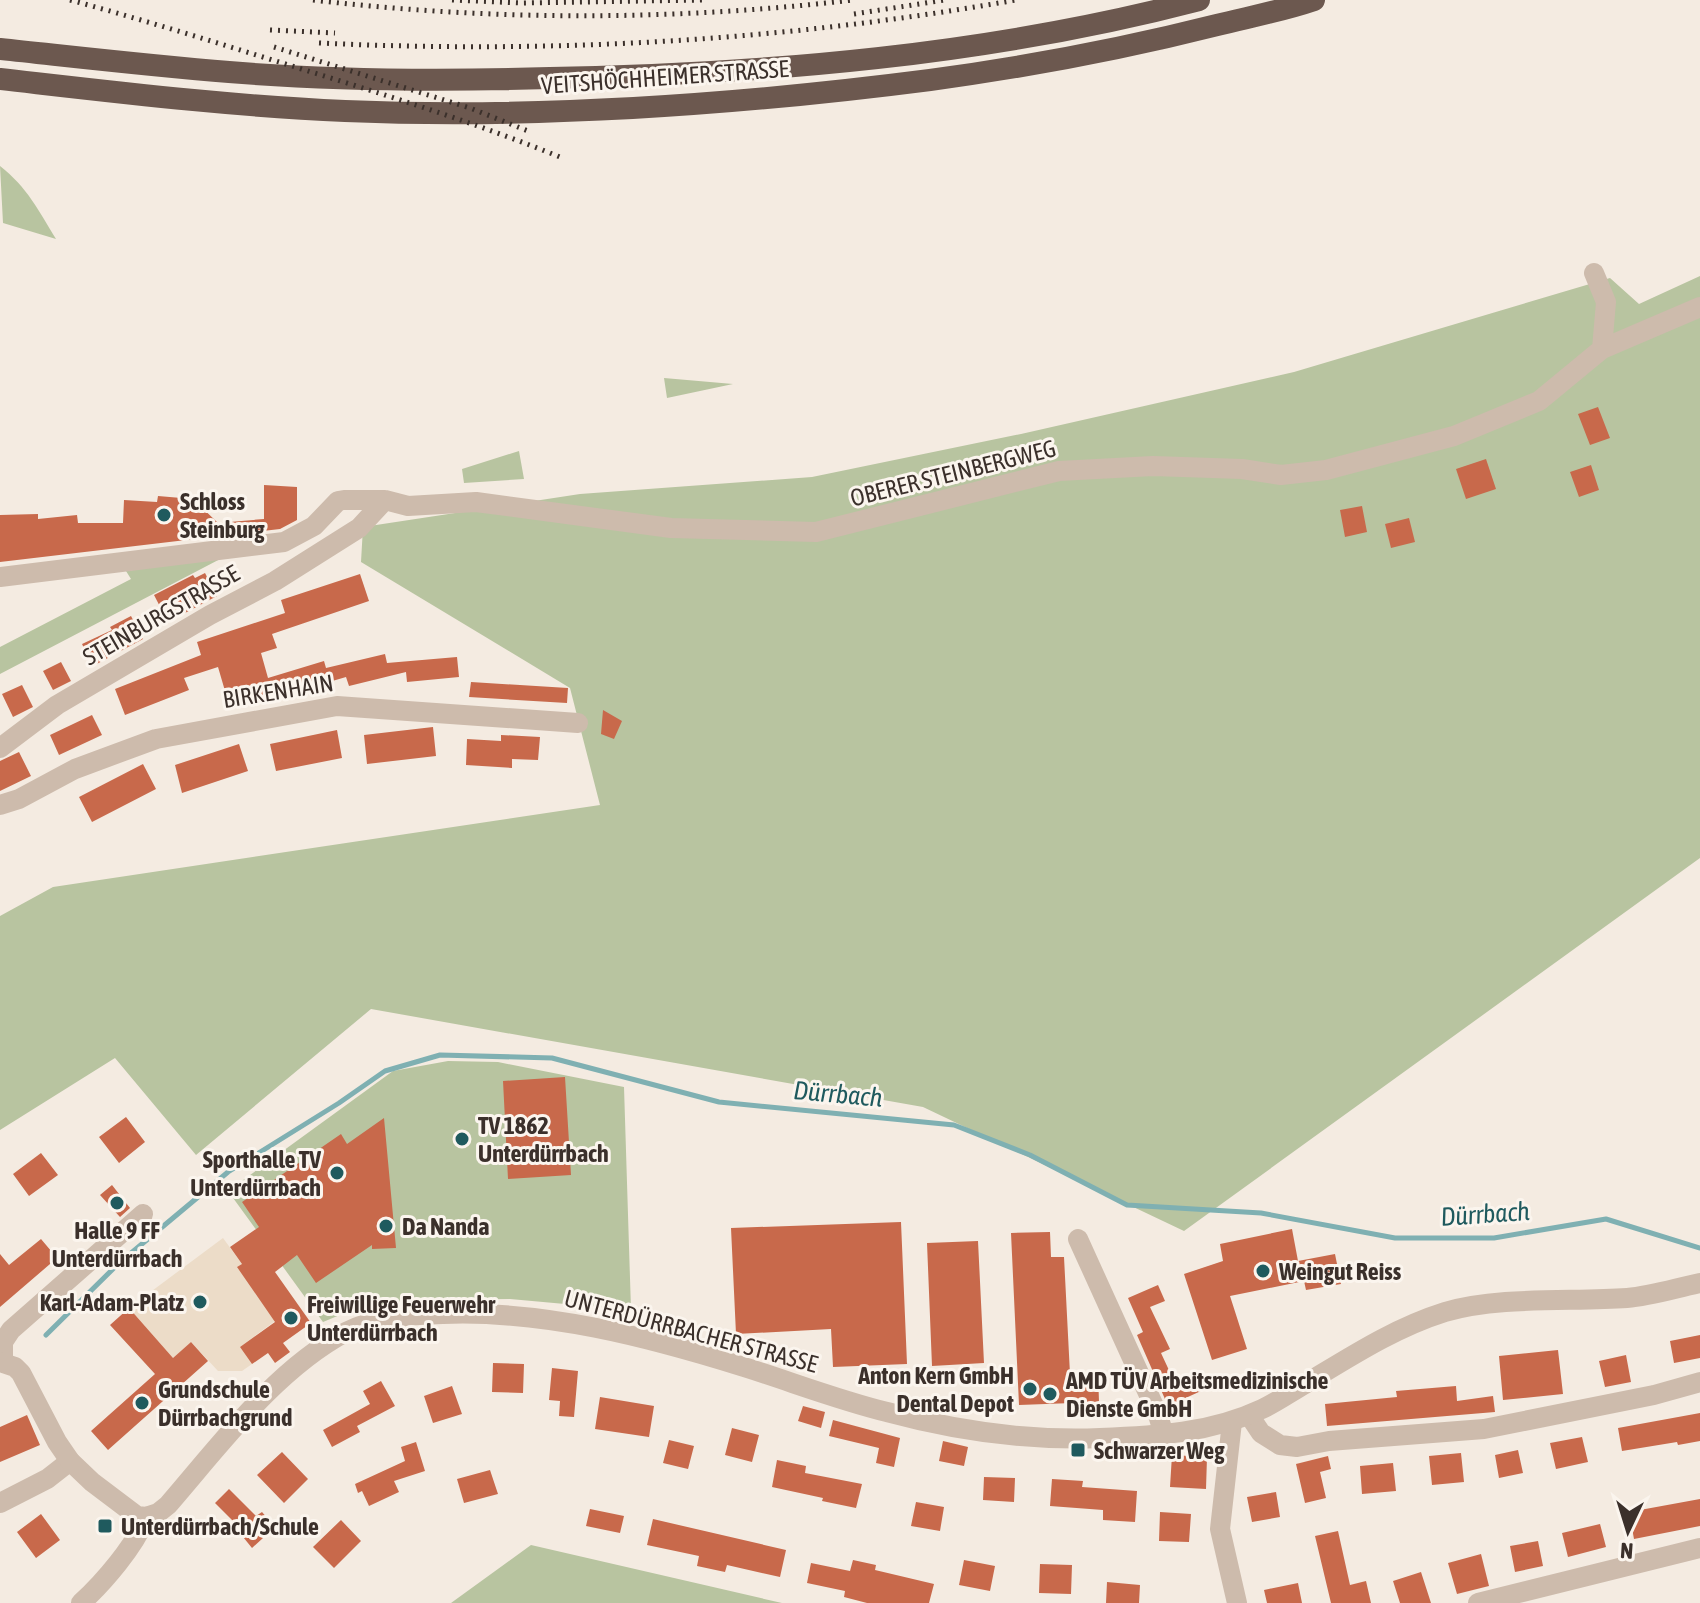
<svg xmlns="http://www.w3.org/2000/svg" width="1700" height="1603" font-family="'Asap Condensed',sans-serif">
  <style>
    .green { fill: #b8c4a0 }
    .plaza { fill: #ecdcc8 }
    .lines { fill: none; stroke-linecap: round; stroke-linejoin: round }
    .stream { stroke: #7fb0b2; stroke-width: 5 }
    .building { fill: #c8694b }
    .minor { stroke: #cdbbac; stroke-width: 20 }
    .tertiary { stroke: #cdbbac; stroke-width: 20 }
    .trunk { stroke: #6c584f; stroke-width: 22 }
    .rail { stroke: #3b302b; stroke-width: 5; stroke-dasharray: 2 6; stroke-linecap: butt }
    .poi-dot { fill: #1f5a5e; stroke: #fbf5ee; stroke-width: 3 }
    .labels { text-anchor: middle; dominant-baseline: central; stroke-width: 6; stroke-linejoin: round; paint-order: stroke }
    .street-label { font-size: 24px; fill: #3b302b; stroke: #fbf5ee }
    .poi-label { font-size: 24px; font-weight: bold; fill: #3b302b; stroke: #fbf5ee; text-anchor: start }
    .water-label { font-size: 26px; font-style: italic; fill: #1f5a5e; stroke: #fbf5ee }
  </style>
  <rect width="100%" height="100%" fill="#f4ebe1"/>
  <path class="green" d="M 0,166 C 27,187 39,211 56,239 L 3,223 Z
    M 1700,276 L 1700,858 L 1184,1231 L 923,1107 L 371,1009 L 196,1155 L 115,1058 L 0,1130 L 0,916 L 53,887 L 600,805 L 570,688 L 361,562 L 363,527 L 580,494 L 812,477 L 1021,434 L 1294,372 L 1610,278 L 1639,304 Z
    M 664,378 L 733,384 L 667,398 Z
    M 519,451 L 524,479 L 464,483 L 462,469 Z
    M 224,557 L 0,674 L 0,647 L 131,579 L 126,571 Z
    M 448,1061 L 498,1062 L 624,1087 L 631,1310 L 510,1299 L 416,1300 L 359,1307 L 323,1322 L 228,1191 L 393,1071 Z
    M 531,1545 L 782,1603 L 451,1603 Z"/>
  <path class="plaza" d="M 223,1238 L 242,1264 L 238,1267 L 275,1321 L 240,1347 L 252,1364 L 242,1371 L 218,1371 L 191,1342 L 173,1358 L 129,1308 Z"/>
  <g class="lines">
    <path class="stream" d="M 46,1335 L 118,1264 L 228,1172 L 339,1103 L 385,1071 L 440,1055 L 552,1058 L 719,1102 L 954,1125 L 1030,1155 L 1127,1205 L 1261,1213 L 1395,1238 L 1494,1238 L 1606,1219 L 1700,1248"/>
  </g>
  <path class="building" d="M 1598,407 L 1610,438 L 1590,445 L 1578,414 Z
    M 1486,459 L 1496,489 L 1466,499 L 1456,469 Z
    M 1591,465 L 1599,490 L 1579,497 L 1570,472 Z
    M 264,485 L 297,487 L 297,520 L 280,529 L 0,562 L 0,515 L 38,514 L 38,519 L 77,515 L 78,523 L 123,523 L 124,500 L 157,502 L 158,496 L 193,499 L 218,523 L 264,519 Z
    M 1362,506 L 1367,532 L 1345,537 L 1340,510 Z
    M 1409,518 L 1415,542 L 1391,548 L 1385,524 Z
    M 205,573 L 217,596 L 168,622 L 154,595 L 193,575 L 195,578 Z
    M 360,574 L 369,601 L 272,634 L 277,648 L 261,653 L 268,678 L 324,661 L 326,668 L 385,654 L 387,663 L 457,657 L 459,677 L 407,682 L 406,672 L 349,686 L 346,677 L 288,694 L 286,691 L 230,708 L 218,667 L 184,678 L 189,690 L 125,715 L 115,689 L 201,655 L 197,642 L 285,613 L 281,600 Z
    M 131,616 L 143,639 L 93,666 L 82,644 L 112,630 L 110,627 Z
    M 61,662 L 71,681 L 53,690 L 43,671 Z
    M 471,682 L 568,688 L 567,703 L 469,697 Z
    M 22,685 L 33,707 L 13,717 L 2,694 Z
    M 603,710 L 622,721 L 614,739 L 601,734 Z
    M 92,715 L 102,735 L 59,755 L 50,735 Z
    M 433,727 L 436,756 L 367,764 L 364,735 Z
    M 337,730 L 342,758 L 276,771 L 270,744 Z
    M 501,735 L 540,737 L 538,760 L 512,759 L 512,768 L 466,765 L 467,739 L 501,741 Z
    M 239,744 L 248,771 L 182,793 L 175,765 Z
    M 19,752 L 31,776 L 0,791 L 0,761 Z
    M 143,764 L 156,789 L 92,822 L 79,797 Z
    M 565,1077 L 571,1175 L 508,1179 L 503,1081 Z
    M 126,1117 L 145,1142 L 119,1163 L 99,1137 Z
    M 384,1118 L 396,1248 L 372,1249 L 372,1245 L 316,1283 L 297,1255 L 275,1272 L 311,1323 L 283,1343 L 290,1352 L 275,1363 L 268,1353 L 252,1364 L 240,1347 L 275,1322 L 237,1267 L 242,1264 L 230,1247 L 259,1227 L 242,1202 L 341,1134 L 347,1144 Z
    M 41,1153 L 58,1175 L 29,1196 L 13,1174 Z
    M 112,1185 L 130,1208 L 120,1217 L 100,1195 Z
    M 901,1222 L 907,1364 L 833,1367 L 831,1329 L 736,1334 L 731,1228 Z
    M 1292,1229 L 1298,1261 L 1335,1254 L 1341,1284 L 1306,1290 L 1304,1281 L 1230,1296 L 1247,1349 L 1212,1360 L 1184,1274 L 1223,1261 L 1220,1244 Z
    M 1050,1232 L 1051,1257 L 1064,1257 L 1070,1374 L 1098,1373 L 1099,1402 L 1019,1405 L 1011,1233 Z
    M 41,1239 L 57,1258 L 0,1307 L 0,1254 L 9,1265 Z
    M 978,1241 L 984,1363 L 932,1366 L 927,1243 Z
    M 1158,1285 L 1165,1301 L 1150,1307 L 1170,1349 L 1161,1353 L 1174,1381 L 1192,1373 L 1201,1391 L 1168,1406 L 1137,1335 L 1143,1332 L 1128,1298 Z
    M 129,1308 L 173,1358 L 191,1342 L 208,1361 L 108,1450 L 91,1431 L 155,1374 L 110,1325 Z
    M 1700,1335 L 1700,1358 L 1674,1363 L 1670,1341 Z
    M 1558,1350 L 1563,1394 L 1503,1400 L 1499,1356 Z
    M 1626,1355 L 1631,1382 L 1605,1387 L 1599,1361 Z
    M 493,1363 L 524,1364 L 523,1393 L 492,1392 Z
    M 552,1368 L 578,1371 L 574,1417 L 559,1416 L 560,1401 L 549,1400 Z
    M 381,1381 L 395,1406 L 357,1426 L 360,1432 L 332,1447 L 323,1430 L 370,1404 L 363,1391 Z
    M 452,1386 L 462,1414 L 433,1423 L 424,1396 Z
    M 1456,1386 L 1457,1401 L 1493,1396 L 1495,1412 L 1327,1426 L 1325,1404 L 1397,1397 L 1396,1391 Z
    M 600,1397 L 654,1406 L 649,1437 L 595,1429 Z
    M 803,1406 L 825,1412 L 821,1428 L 798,1421 Z
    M 1700,1413 L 1700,1441 L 1678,1445 L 1677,1442 L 1622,1451 L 1618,1428 Z
    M 27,1415 L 40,1445 L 0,1462 L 0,1427 Z
    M 833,1420 L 900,1438 L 894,1467 L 876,1463 L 879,1448 L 829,1436 Z
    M 732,1428 L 759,1435 L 752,1462 L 725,1455 Z
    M 1582,1437 L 1588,1462 L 1556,1469 L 1550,1443 Z
    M 669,1440 L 694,1446 L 688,1469 L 663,1463 Z
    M 943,1441 L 968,1447 L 964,1466 L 939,1461 Z
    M 416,1442 L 425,1471 L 394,1481 L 399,1492 L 369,1506 L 362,1491 L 358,1493 L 355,1484 L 405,1461 L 401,1447 Z
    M 1518,1450 L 1523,1473 L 1499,1478 L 1495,1455 Z
    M 282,1452 L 308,1479 L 284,1503 L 257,1475 Z
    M 1461,1453 L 1464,1482 L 1432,1485 L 1429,1456 Z
    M 1172,1455 L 1207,1457 L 1206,1489 L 1170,1487 Z
    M 1328,1456 L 1331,1469 L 1320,1472 L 1326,1498 L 1305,1503 L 1296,1464 Z
    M 777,1460 L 806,1466 L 805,1473 L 862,1484 L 856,1508 L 822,1501 L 823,1498 L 772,1487 Z
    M 1393,1463 L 1396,1491 L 1362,1494 L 1360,1466 Z
    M 490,1470 L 498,1494 L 464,1503 L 457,1479 Z
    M 984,1477 L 1015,1478 L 1014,1502 L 983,1500 Z
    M 1052,1479 L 1083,1481 L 1082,1487 L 1137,1491 L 1135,1522 L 1103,1520 L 1103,1510 L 1050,1506 Z
    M 229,1489 L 256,1516 L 262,1512 L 275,1527 L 252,1548 L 239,1532 L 241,1529 L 215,1503 Z
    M 1276,1492 L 1280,1517 L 1252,1522 L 1247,1497 Z
    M 1700,1499 L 1700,1526 L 1634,1539 L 1629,1512 Z
    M 916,1502 L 944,1507 L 940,1531 L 911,1526 Z
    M 590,1509 L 624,1516 L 620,1533 L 586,1526 Z
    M 1160,1512 L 1191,1514 L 1189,1542 L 1159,1541 Z
    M 41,1514 L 60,1540 L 36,1558 L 17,1532 Z
    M 653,1519 L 786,1550 L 780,1577 L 727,1565 L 725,1572 L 697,1566 L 699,1556 L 647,1545 Z
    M 341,1520 L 361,1541 L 334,1568 L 313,1547 Z
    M 1600,1524 L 1606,1547 L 1568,1557 L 1562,1533 Z
    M 1338,1531 L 1350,1585 L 1366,1581 L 1371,1603 L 1331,1603 L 1315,1536 Z
    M 1538,1541 L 1543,1566 L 1515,1572 L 1510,1546 Z
    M 1481,1554 L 1489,1586 L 1457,1594 L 1448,1563 Z
    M 853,1560 L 876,1565 L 875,1570 L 934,1584 L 929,1603 L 867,1603 L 844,1597 L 845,1591 L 807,1583 L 811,1563 L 850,1571 Z
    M 964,1560 L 995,1566 L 990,1591 L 959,1585 Z
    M 1040,1564 L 1072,1565 L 1071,1594 L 1039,1593 Z
    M 1421,1572 L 1431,1603 L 1400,1603 L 1393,1581 Z
    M 1107,1582 L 1140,1585 L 1139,1603 L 1106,1603 Z
    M 1298,1583 L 1302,1603 L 1267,1603 L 1264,1590 Z"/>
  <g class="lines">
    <path class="minor" d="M 1594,273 L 1606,302 L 1602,349
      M 0,577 L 284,542 L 314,526 L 338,501 L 344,500 L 385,500 L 408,506 L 476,502 L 671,528 L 816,532 L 1059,471 L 1153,466 L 1242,469 L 1281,475 L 1326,470 L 1454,436 L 1539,401 L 1602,349 L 1700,307
      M 0,748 L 57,705 L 210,615 L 275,581 L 359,528 L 385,500
      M 0,805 L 19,799 L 75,769 L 156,739 L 337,706 L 578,723
      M 1078,1239 L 1158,1415 L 1164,1435
      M 3,1362 L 3,1342 L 11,1330 L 143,1214
      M 1249,1415 L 1261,1433 L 1280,1445 L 1297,1447 L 1329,1441 L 1484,1429 L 1654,1395 L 1700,1382
      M 1232,1422 L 1220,1529 L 1237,1603
      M 0,1503 L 47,1479 L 70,1461
      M 81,1603 C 103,1583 136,1545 146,1517
      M 1478,1603 L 1700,1548"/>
    <path class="tertiary" d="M 0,1362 L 15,1367 L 21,1373 L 57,1442 L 70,1461 L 92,1482 L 137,1516 L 146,1517 L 158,1513 L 168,1505 C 220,1445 275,1370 346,1332 C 377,1317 409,1315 443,1314 C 544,1310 648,1337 744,1367 C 792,1382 838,1400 887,1412 C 957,1431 1027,1441 1100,1438 C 1156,1436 1211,1433 1262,1409 C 1277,1402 1291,1392 1305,1384 C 1350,1357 1394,1328 1445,1312 C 1499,1296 1571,1302 1627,1298 C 1651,1296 1676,1288 1700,1283"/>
    <path class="trunk" d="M 0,49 C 76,57 153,66 229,72 C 336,81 444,81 550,78 C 767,74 989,55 1199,0
      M 0,79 C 115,92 229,106 345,111 C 540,119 736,105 930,80 C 1026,67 1122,49 1217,25 C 1249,17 1282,11 1314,0"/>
    <path class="rail" d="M 70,0 C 159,24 246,52 334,79 C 411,103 486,127 560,157
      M 313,0 C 492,21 674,21 853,0
      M 452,0 L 522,3 L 705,0
      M 854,14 L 945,0
      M 270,30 L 335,33
      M 319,43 C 556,54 783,41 1016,0
      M 274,47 L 470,108 L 528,131"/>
  </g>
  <g class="poi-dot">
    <circle cx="164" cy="515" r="8"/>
    <circle cx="462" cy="1139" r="8"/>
    <circle cx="337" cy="1173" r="8"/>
    <circle cx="117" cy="1203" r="8"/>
    <circle cx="386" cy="1226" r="8"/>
    <circle cx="1263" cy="1271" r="8"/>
    <circle cx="200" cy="1302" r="8"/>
    <circle cx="291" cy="1318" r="8"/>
    <circle cx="1030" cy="1389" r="8"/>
    <circle cx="1050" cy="1394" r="8"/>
    <circle cx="142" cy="1403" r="8"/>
    <rect x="1070" y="1442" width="16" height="16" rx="4"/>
    <rect x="97" y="1518" width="16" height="16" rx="4"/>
  </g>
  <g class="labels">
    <g class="street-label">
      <text transform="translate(665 77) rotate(-4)">VEITSHÖCHHEIMER STRASSE</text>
      <text transform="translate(953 473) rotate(-14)">OBERER STEINBERGWEG</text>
      <text transform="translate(161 615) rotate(-30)">STEINBURGSTRASSE</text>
      <text transform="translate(278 691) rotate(-9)">BIRKENHAIN</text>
      <text transform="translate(691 1331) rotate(15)">UNTERDÜRRBACHER STRASSE</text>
    </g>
    <g class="poi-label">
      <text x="180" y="501">Schloss<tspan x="180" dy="28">Steinburg</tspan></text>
      <text x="478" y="1125">TV 1862<tspan x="478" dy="28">Unterdürrbach</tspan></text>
      <text x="321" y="1159" text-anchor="end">Sporthalle TV<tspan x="321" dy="28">Unterdürrbach</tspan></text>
      <text x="402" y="1226">Da Nanda</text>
      <text x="117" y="1230" text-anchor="middle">Halle 9 FF<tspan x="117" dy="28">Unterdürrbach</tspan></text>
      <text x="1279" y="1271">Weingut Reiss</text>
      <text x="184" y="1302" text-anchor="end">Karl-Adam-Platz</text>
      <text x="307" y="1304">Freiwillige Feuerwehr<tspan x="307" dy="28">Unterdürrbach</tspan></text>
      <text x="1014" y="1375" text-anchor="end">Anton Kern GmbH<tspan x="1014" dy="28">Dental Depot</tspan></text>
      <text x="1066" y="1380">AMD TÜV Arbeitsmedizinische<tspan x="1066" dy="28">Dienste GmbH</tspan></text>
      <text x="158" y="1389">Grundschule<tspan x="158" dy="28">Dürrbachgrund</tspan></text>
      <text x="1094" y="1450">Schwarzer Weg</text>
      <text x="121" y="1526">Unterdürrbach/Schule</text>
    </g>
    <g class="water-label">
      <text transform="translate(838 1094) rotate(5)">Dürrbach</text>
      <text transform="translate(1485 1214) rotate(-4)">Dürrbach</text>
    </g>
  </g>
  <g transform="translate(1628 1531) rotate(184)" stroke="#fbf5ee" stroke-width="6" paint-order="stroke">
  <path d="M0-6L14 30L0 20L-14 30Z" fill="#3b302b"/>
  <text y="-12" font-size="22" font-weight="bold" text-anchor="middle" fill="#3b302b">N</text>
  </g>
</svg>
